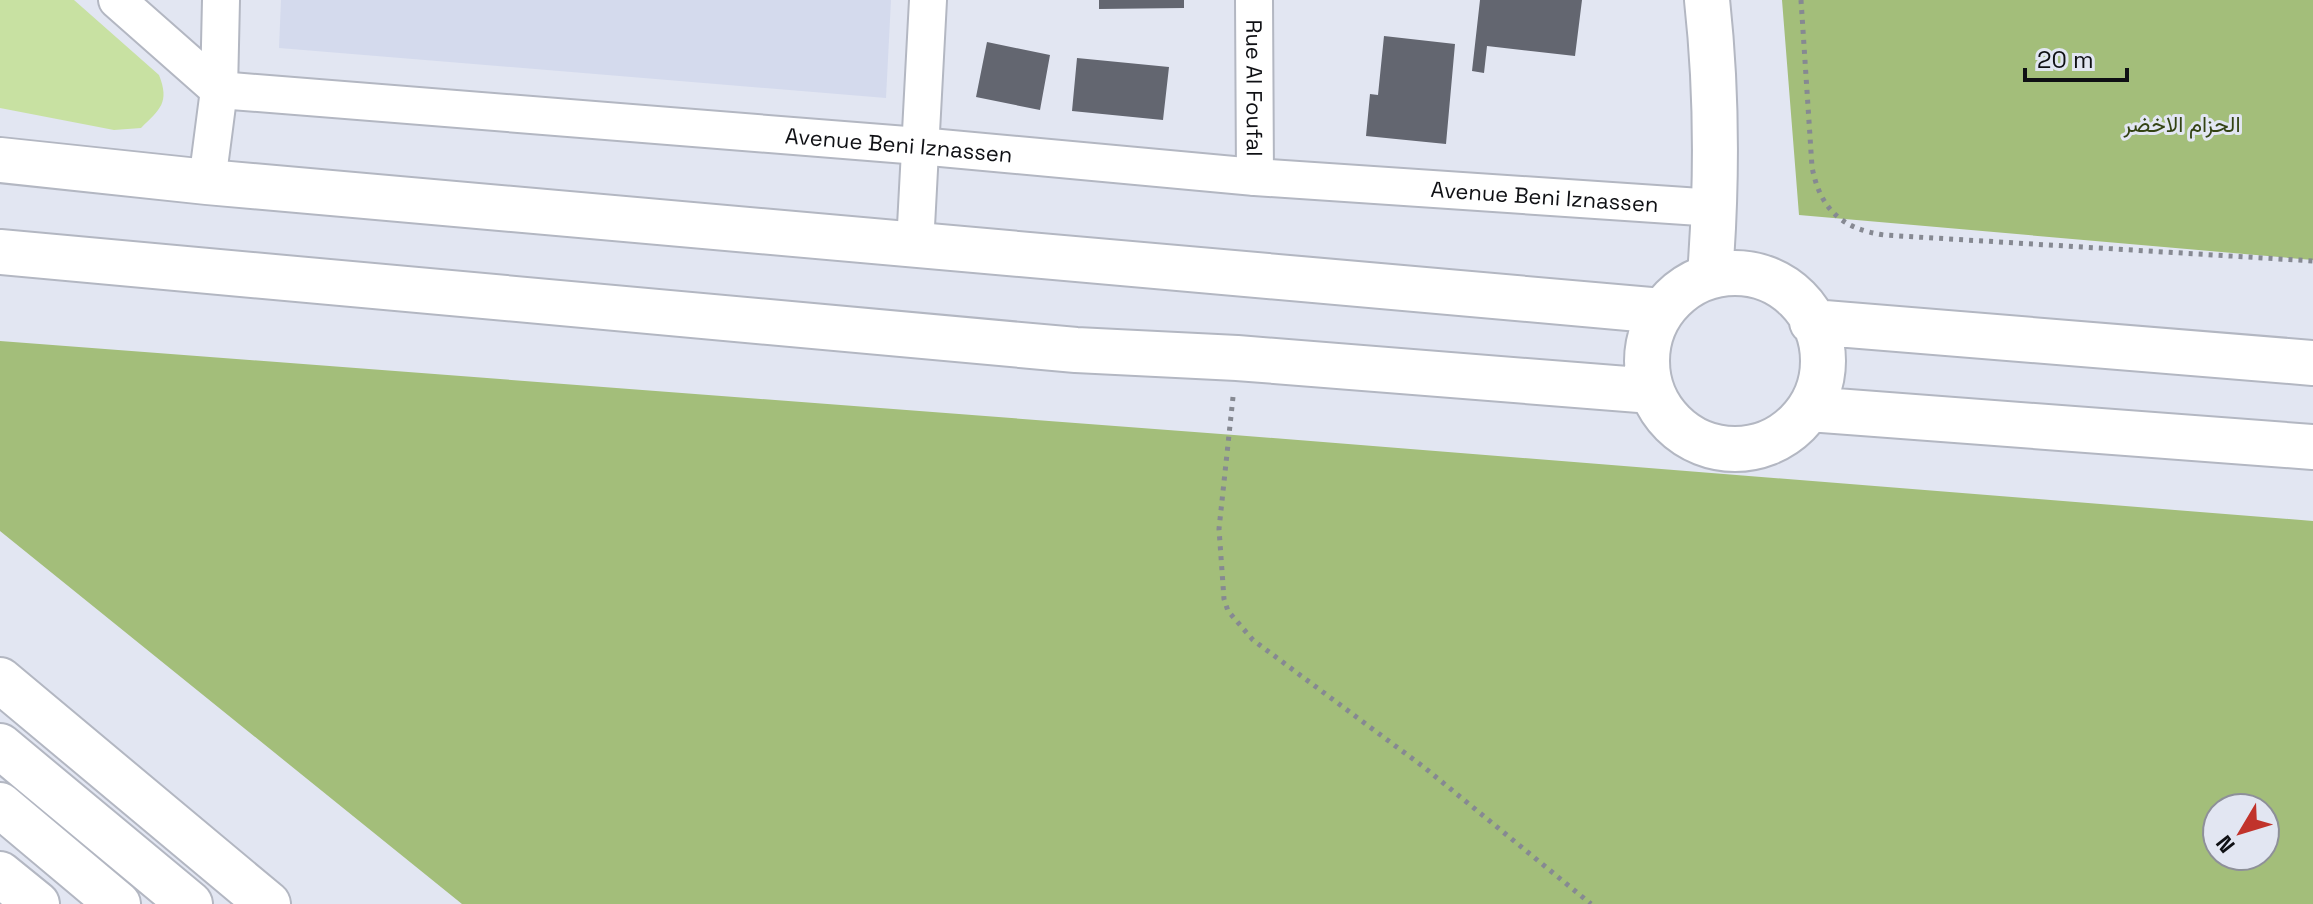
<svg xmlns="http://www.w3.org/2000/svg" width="2313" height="904" font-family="'Space Grotesk',Vazirmatn,sans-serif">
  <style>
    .built { fill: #d4daed }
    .green { fill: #c8e1a2 }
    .forest { fill: #a3be7a; fill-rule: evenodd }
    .building { fill: #636670 }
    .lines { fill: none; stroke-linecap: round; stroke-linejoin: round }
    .minor-casing { stroke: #b3b7c2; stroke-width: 40 }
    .tertiary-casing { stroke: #b3b7c2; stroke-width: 48 }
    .primary-casing { stroke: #b3b7c2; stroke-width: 48 }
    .trunk-casing { stroke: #b3b7c2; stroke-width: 48 }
    .path { stroke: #868992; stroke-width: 5; stroke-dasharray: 4 6; stroke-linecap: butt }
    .minor { stroke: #fff; stroke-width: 36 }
    .tertiary { stroke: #fff; stroke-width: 44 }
    .primary { stroke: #fff; stroke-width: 44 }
    .trunk { stroke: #fff; stroke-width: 44 }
    .labels { text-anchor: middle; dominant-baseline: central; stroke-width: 6; stroke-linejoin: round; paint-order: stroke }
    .street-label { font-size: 22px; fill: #0f1014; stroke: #e2e6f2 }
    .park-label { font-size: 22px; fill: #334313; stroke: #e2e6f2 }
  </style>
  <rect width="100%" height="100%" fill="#e2e6f2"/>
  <path class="built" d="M 281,0 L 891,0 L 886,98 L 279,48 Z"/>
  <path class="green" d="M 0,0 L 74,0 L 159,75 C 170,103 160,109 141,128 L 114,130 L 0,108 Z"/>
  <path class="forest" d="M 1782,0 L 2313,0 L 2313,260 L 1799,215 Z
    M 0,341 L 1234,435 L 2313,521 L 2313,904 L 462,904 L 0,531 ZM 2265,808 L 2265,856 L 2217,856 L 2217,808 Z"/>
  <path class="building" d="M 1099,0 L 1184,0 L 1184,8 L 1099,9 Z
    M 1480,0 L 1582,0 L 1575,56 L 1487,46 L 1484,73 L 1472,71 Z
    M 1384,36 L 1455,44 L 1446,144 L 1366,136 L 1370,94 L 1378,95 Z
    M 987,42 L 1050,55 L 1040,110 L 976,97 Z
    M 1077,58 L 1169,67 L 1163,120 L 1072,111 Z"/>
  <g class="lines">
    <defs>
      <g id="minor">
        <path id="s1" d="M 117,0 L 219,90 L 919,146 L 1255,177 L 1715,208"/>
        <path id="s2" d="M 1254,0 L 1255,177"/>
        <path d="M 207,182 L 219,90 L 221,0"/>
        <path d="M 915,245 L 928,0"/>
      </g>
      <path id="tertiary" d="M 1707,0 C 1717,91 1717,184 1710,275"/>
      <path id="primary" d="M 0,160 L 207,182 L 1662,311
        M 0,252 L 1076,350 L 1237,358 L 1652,391
        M1647 361a88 88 0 1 1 176 0a88 88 0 1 1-176 0Z
        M 1812,322 L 2313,363
        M 1809,409 L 2313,447"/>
      <path id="trunk" d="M 0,680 L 268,904
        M 0,746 L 190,904
        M 0,805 L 118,904
        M 0,874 L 37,904"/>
    </defs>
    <use href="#minor" class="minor-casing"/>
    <use href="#tertiary" class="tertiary-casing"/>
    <use href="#primary" class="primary-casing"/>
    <use href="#trunk" class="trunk-casing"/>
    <path class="path" d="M 1801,0 L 1812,167 C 1820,209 1842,229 1884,235 L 2313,261
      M 1233,397 L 1219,529 L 1224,599 L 1228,611 L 1253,640 L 1425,768 L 1591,904"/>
    <use href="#minor" class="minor"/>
    <use href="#tertiary" class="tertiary"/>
    <use href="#primary" class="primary"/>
    <use href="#trunk" class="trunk"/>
  </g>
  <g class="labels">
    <g class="street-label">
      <text stroke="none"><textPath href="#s2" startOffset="88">Rue Al Foufal</textPath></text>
      <text stroke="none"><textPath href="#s1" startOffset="818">Avenue Beni Iznassen</textPath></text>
      <text stroke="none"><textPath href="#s1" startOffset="1466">Avenue Beni Iznassen</textPath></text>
    </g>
    <g class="park-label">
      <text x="2182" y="124">الحزام الاخضر</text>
    </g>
  </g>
  <g transform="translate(2241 832) rotate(232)"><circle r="38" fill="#e2e6f2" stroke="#8e9099" stroke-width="2"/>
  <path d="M0-6L14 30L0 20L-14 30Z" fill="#c1332b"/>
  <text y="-12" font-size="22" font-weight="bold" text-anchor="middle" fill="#0f1014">N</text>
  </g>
  <path d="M2025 68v12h102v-12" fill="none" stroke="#0f1014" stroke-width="4"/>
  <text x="2037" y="68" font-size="24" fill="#0f1014" stroke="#e2e6f2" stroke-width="6" paint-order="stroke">20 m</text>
</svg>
